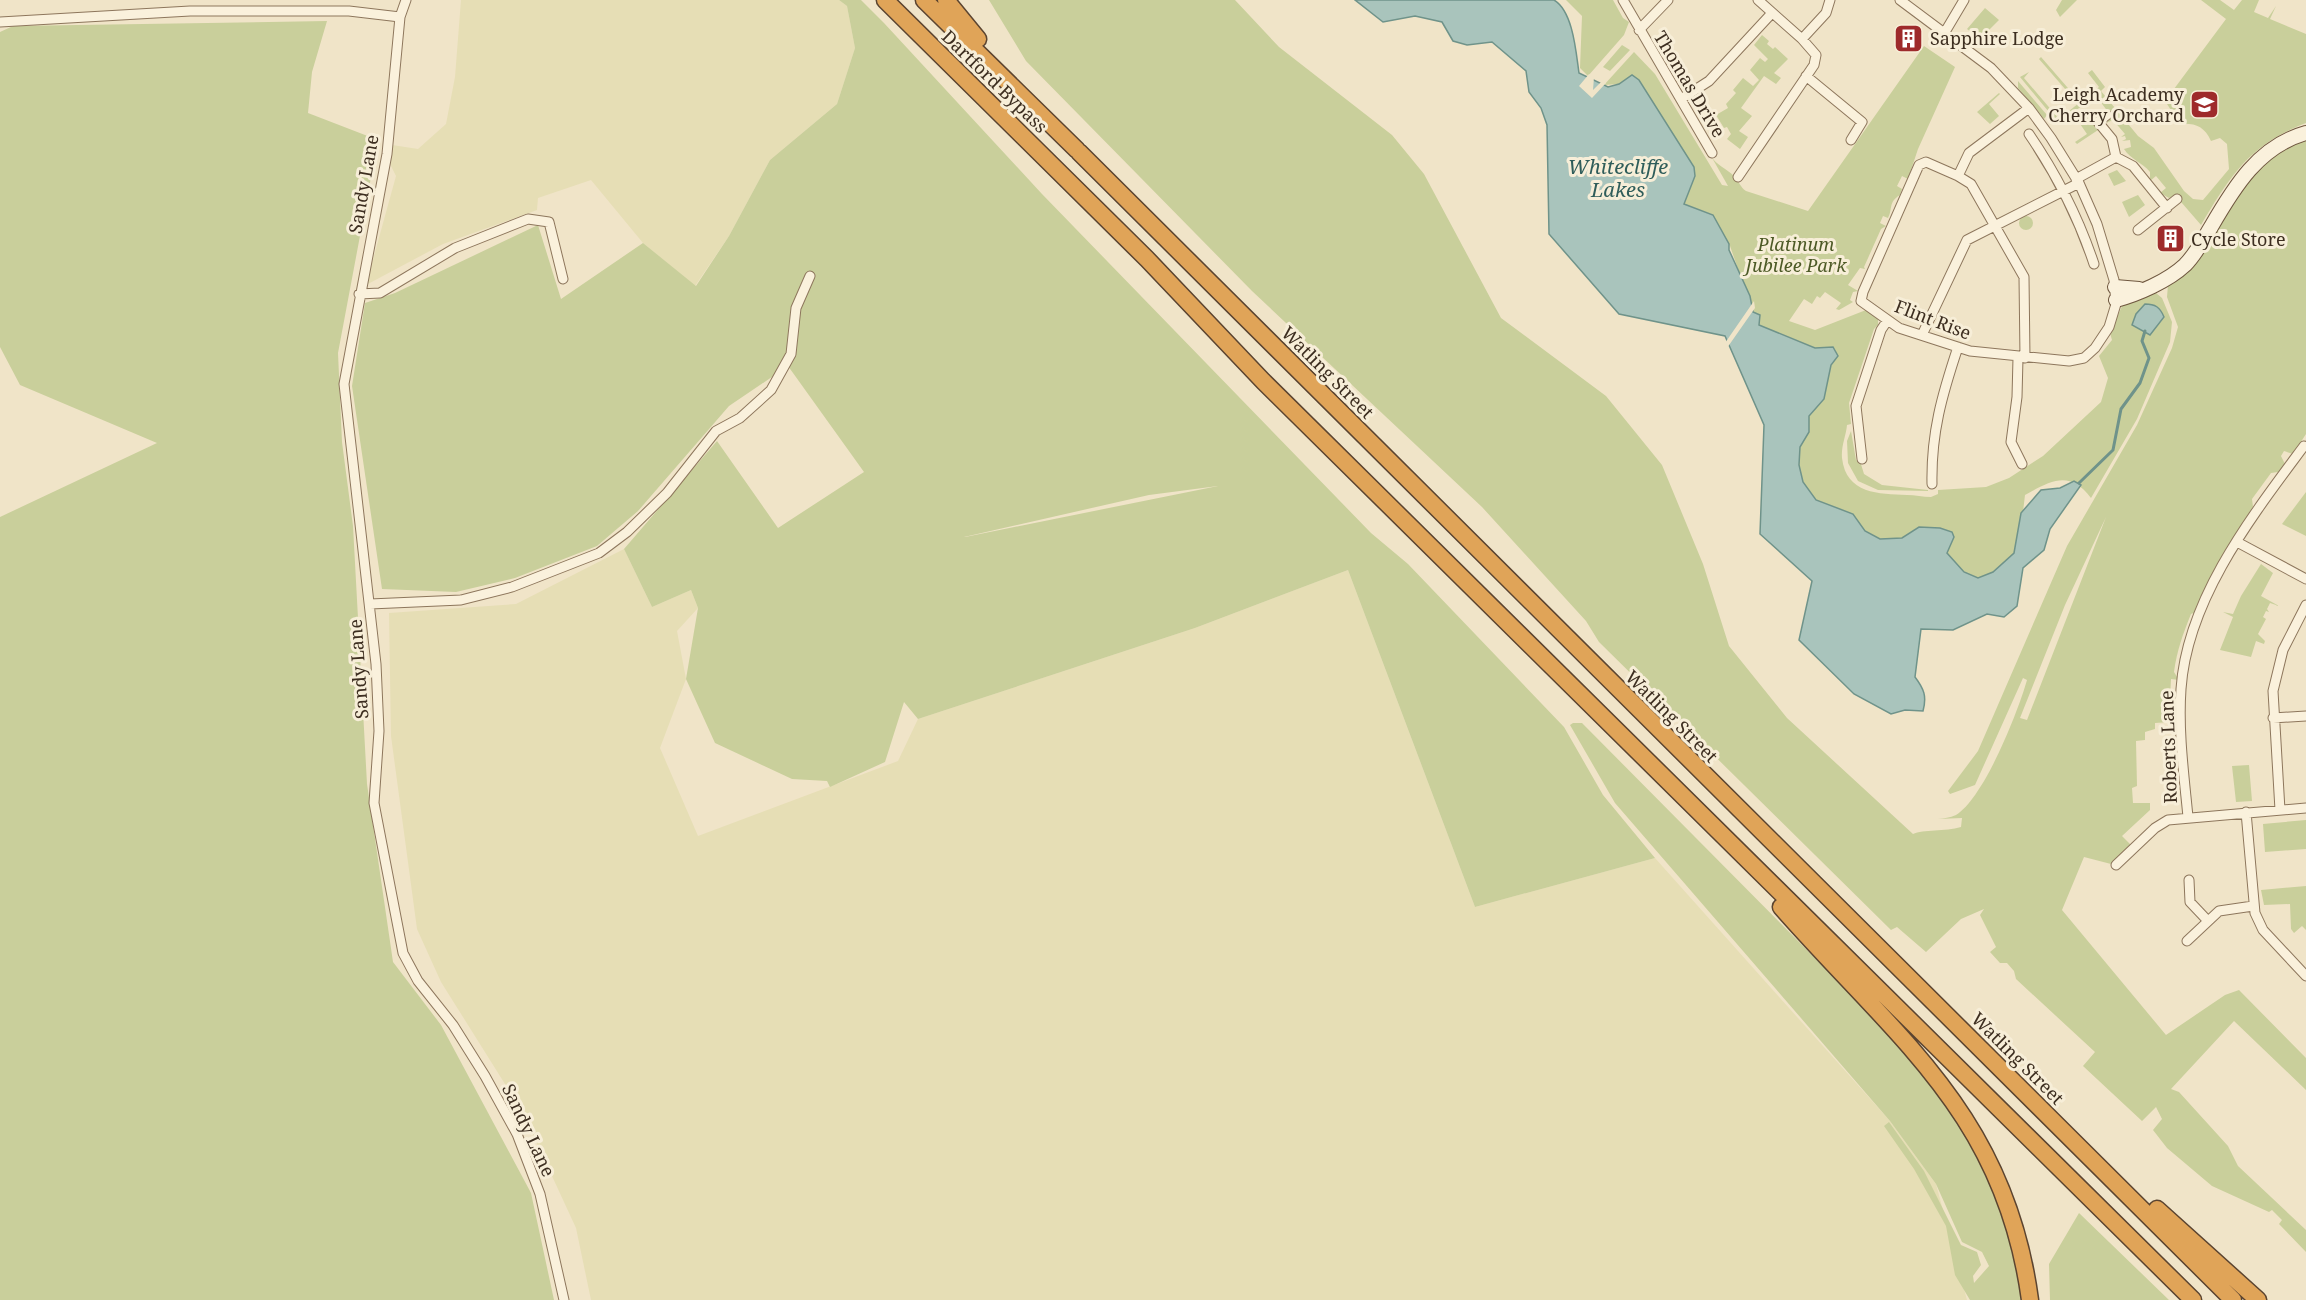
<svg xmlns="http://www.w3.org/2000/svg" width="2306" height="1300" font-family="'Noto Serif',serif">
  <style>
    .farmland { fill: #e6deb5 }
    .green { fill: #c9cf9b; fill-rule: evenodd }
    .water { fill: #a9c4bc; stroke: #6f938a; stroke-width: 1.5 }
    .pier { fill: #f0e4c8 }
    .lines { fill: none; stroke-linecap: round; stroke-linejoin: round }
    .stream { stroke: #6f938a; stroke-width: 3 }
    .street-casing { stroke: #8d765c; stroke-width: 11 }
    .secondary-casing { stroke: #6f573f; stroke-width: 16 }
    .highway-casing { stroke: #5b4430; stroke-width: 19 }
    .street { stroke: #faf1dc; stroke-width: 9 }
    .secondary { stroke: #faf1dc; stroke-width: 14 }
    .highway { stroke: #e0a458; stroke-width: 16 }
    .labels { text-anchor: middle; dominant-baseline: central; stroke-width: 6; stroke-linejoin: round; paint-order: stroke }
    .poi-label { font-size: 18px; fill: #3d2e20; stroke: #f7eed8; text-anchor: start }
    .street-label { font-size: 18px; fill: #3d2e20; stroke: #f7eed8 }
    .park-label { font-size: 18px; font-style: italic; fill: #4d5a26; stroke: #f7eed8 }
    .water-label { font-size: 20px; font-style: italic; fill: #2f5d5a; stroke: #f7eed8 }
  </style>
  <rect width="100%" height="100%" fill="#f0e4c8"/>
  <path class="farmland" d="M 461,0 L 839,0 L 847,6 L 855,48 L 837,104 L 770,160 L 729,236 L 695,286 L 643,243 L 591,180 L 538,198 L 537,210 L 443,244 L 366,285 L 396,176 L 390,164 L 392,145 L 418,149 L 446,124 L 455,77 Z
    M 624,549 L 652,607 L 691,590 L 698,608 L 677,631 L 686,679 L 660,748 L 698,836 L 898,761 L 918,719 L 1195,628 L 1348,570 L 1475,907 L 1655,858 L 1890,1121 L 1936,1184 L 1967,1300 L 591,1300 L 576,1228 L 522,1111 L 441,982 L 417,929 L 391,736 L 389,613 L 516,604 Z"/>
  <path class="green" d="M 839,0 L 861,0 L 884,23 L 1042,194 L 1371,533 L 1408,564 L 1564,727 L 1603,795 L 1655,858 L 1475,907 L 1348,570 L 1195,628 L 918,719 L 904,702 L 885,762 L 830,787 L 827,781 L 792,779 L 715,743 L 686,679 L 698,608 L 691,590 L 652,607 L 624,549 L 717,441 L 778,528 L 864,472 L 788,366 L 729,406 L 638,511 L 597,546 L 515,578 L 456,592 L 382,589 L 352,386 L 365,303 L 395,293 L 538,225 L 561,299 L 643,243 L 696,286 L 729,236 L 770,160 L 837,104 L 855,48 L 847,6 ZM 1218,486 L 965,537 L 964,537 L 1149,495 Z
    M 989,0 L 1235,0 L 1279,47 L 1392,135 L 1424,174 L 1501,318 L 1606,396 L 1662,465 L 1703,564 L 1729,646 L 1787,718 L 1913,834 C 1923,829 1945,832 1961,827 L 1962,818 L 1938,819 C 1944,818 1950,818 1956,815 C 1984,798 2018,712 2027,680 L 2023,678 L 1975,785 L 1950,794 L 1948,791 L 1978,751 L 2067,546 L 2137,425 L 2172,348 L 2178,327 L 2167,297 L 2168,285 L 2237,192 L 2279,147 L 2306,139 L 2306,434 L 2293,454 L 2284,451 L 2281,456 L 2285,464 L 2278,472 L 2271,473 L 2252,499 L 2253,507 L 2235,535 L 2196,612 L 2191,614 C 2183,634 2177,650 2174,672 L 2179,680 L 2171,679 L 2170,699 L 2165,699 L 2165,708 L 2169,708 L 2169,722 L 2155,723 L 2155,729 L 2145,732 L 2145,740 L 2136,741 L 2137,786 L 2132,788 L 2133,803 L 2150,803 L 2150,810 L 2122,836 L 2131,845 L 2111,864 L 2084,857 L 2062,910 L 2166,1035 L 2225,995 L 2239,990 L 2306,1058 L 2306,1090 L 2234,1021 L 2171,1089 L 2179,1092 L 2228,1146 L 2238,1166 L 2306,1230 L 2306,1252 L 2279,1224 L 2282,1220 L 2272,1210 L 2269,1212 L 2212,1186 L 2167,1148 L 2153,1130 L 2162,1119 L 2156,1107 L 2142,1121 L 2083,1066 L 2095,1052 L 2016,979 L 2014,971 L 2007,963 L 2000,963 L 1990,952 L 1996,947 L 1980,915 L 1984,909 L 1961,919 L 1926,952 L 1897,927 L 1891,930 L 1599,642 L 1586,621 L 1482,507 L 1252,291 L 1026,61 ZM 2106,517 L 2027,720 L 2020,718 L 2065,605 Z
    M 1566,0 L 1613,0 L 1623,18 L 1629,22 L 1624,35 L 1588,76 L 1580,68 L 1582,16 Z
    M 2062,0 L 2077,0 L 2060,17 L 2056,10 Z
    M 2201,0 L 2220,0 L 2234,10 L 2242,0 L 2259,0 L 2254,12 L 2268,18 L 2276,6 L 2270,19 L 2306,34 L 2306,123 C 2250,144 2230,176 2201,225 L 2175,195 L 2169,198 L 2160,193 L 2166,188 L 2156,176 L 2150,181 L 2150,172 C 2143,163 2130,159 2124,149 L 2131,147 L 2130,140 L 2122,141 L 2126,139 L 2125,136 L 2121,137 L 2125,134 L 2113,120 L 2106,123 L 2112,117 L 2096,96 L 2058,123 L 2020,77 L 2029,72 L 2024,78 L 2059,119 L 2099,87 L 2088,73 L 2092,70 L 2105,87 L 2101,91 L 2138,136 L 2154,148 L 2184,191 L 2193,199 L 2203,200 L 2229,169 L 2227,144 L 2220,138 L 2211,141 C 2204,126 2195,123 2180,124 L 2167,104 L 2175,103 L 2178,98 L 2171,93 L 2226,19 Z
    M 1985,8 L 1999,20 L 1980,39 L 1967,29 Z
    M 327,21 L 312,72 L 308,113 L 378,140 L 338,353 L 342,442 L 353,526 L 367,784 L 393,962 L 441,1025 L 531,1193 L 554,1300 L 0,1300 L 0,517 L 157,443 L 20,385 L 0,347 L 0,32 L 13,26 Z
    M 1762,35 L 1769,41 L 1767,44 L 1773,49 L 1775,47 L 1788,59 L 1774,73 L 1781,78 L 1776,84 L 1764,76 L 1741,108 L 1752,116 L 1739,131 L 1748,137 L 1740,149 L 1727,139 L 1731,134 L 1727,127 L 1724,128 L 1716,115 L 1728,108 L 1726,104 L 1736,93 L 1733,90 L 1743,78 L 1753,86 L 1759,80 L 1750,70 L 1760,58 L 1765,62 L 1768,59 L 1754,45 Z
    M 1622,45 L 1630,50 L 1610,71 L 1603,67 Z
    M 1924,46 L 1955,67 L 1918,149 L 1908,179 L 1902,176 L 1897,186 L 1902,189 L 1900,195 C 1888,202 1893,209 1888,218 L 1883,216 L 1880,223 L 1886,226 L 1881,229 L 1864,267 L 1865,269 L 1860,268 L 1848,285 L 1858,291 L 1853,292 L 1850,300 L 1853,302 L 1839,310 L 1836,309 L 1841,303 L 1825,292 L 1820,298 L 1817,296 L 1812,304 L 1804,299 L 1789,321 L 1815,330 L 1866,310 L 1878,318 L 1878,325 L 1874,329 L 1849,403 L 1851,424 L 1847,425 C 1846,436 1841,446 1842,458 C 1846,494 1879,494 1907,495 C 1915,495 1923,497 1931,497 L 1938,494 L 1938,490 L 1986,487 L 2009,478 L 2043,456 L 2101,402 L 2108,378 L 2099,356 L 2112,340 L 2110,333 L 2123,304 L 2156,293 L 2162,298 L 2172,322 L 2170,342 L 2137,419 L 2091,498 C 2070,470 2052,480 2025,495 L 2012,603 L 1882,582 L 1945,549 L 1953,539 L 1952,532 L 1940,528 L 1919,527 L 1902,538 L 1880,539 L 1865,531 L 1853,514 L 1816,500 L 1803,482 L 1799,465 L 1800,447 L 1809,432 L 1809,416 L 1824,399 L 1831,365 L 1838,356 L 1833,347 L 1815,348 L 1759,325 L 1760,316 L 1753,312 L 1730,246 L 1711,214 L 1684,204 L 1695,176 L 1692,163 L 1619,84 L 1604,85 L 1634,52 L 1655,74 L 1722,185 L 1728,186 L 1711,156 C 1717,166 1726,168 1734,176 C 1739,181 1740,187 1746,191 L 1808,211 Z
    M 2041,57 L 2074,95 L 2072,97 L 2039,59 Z
    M 2018,81 L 2047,115 L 2044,119 L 2018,88 Z
    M 1999,93 L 2000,94 L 1989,104 L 1999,116 L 1990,124 L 1977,112 Z
    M 2088,114 L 2098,130 L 2077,144 L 2075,142 L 2087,134 L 2078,121 Z
    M 2117,170 L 2126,181 L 2114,186 L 2108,174 Z
    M 2138,195 L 2145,205 L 2129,217 L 2122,202 Z
    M2019 223a7 7 0 1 1 14 0a7 7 0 1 1-14 0Z
    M 1851,431 L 1856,460 L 1860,461 L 1864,474 L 1882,485 L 1928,490 L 1928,491 L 1878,490 L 1858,481 L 1848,463 L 1847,441 Z
    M 2306,492 L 2306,536 L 2282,524 Z
    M 2261,564 L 2273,573 L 2261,596 L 2279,606 L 2270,603 L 2267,609 L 2269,612 L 2266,611 L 2263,617 L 2266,619 L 2258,634 L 2265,641 L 2264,644 L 2256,641 L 2251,657 L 2220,650 L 2233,617 L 2223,612 L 2233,614 L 2241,596 Z
    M 1573,723 L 1582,723 L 1924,1068 L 1992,1176 L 2026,1300 L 1970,1300 L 1955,1275 L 1946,1226 L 1914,1169 L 1884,1126 L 1889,1122 L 1924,1171 L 1961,1245 L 1977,1252 L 1981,1265 L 1973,1276 L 1974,1283 L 1989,1266 L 1982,1252 L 1962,1242 L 1936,1184 L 1890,1121 L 1615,803 L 1570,725 Z
    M 2249,765 L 2252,801 L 2236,802 L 2232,766 Z
    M 2306,820 L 2306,849 L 2265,852 L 2263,824 Z
    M 2306,886 L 2306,930 L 2302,926 L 2294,933 L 2291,929 L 2290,904 L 2264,905 L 2261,890 Z
    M 2079,1213 L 2169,1300 L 2050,1300 L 2049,1264 Z"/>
  <path class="water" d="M 1355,0 L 1554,0 C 1573,11 1576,52 1579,73 L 1608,87 L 1619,84 L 1632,75 L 1639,80 L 1694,167 L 1695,176 L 1684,204 L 1713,215 L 1729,244 L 1729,250 L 1750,296 L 1753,312 L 1760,315 L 1759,325 L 1815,348 L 1833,347 L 1838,356 L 1831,365 L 1824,399 L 1809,416 L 1809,432 L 1800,447 L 1799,465 L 1803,482 L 1816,500 L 1853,514 L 1865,531 L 1880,539 L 1902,538 L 1919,527 L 1940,528 L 1952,532 L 1954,537 L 1947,553 L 1964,572 L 1978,578 L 1993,572 L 2014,553 L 2021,513 L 2041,490 L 2060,488 L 2074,481 L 2081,485 L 2050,529 L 2044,550 L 2023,568 L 2017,606 L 2004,617 L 1987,614 L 1953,630 L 1921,629 L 1915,677 C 1924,689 1927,696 1923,711 L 1905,710 L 1891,714 L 1854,694 L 1799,640 L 1812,581 L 1760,534 L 1764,425 L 1725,336 L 1619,314 L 1549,234 L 1547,125 L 1541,108 L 1529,92 L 1526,71 L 1492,42 L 1467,45 L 1453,41 L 1442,22 L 1415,16 L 1383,22 Z
    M 2145,304 C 2155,304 2160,307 2164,317 L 2150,335 L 2132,325 L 2136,314 Z"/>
  <path class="pier" d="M 1589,74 L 1594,77 L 1593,90 L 1602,81 L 1606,83 L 1592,98 L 1579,86 Z
    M 1754,301 L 1755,308 L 1727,348 L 1725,343 Z"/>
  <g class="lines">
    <path class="stream" d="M 2079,483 L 2113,450 L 2121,409 L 2140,383 L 2149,358 L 2142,341 L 2145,331"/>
    <defs>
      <path id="street" d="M 406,0 L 400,17 L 387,154 L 344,384 L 376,664 L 379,731 L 374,803 L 403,953 L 418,981 L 453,1025 L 485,1076 L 517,1134 L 540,1194 L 564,1300
        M 1623,0 L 1712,153
        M 1758,0 L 1802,39
        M 1900,0 L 1991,68 L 2029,108 L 2051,138 L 2079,183 L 2097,224 L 2114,280 L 2116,304 L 2109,327 L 2095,348 L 2084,358 L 2069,361 L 1970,351 L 1899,328 L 1861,301 L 1863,292 L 1919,165 L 1926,162 L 1958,176
        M 0,22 L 190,11 L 349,11 L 400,17
        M 1639,30 L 1668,0
        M 1945,32 L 1964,0
        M 1806,76 L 1862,122 L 1851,140
        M 1681,99 L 1709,81 L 1772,13
        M 2107,115 L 2098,122 L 2112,139 L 2116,157 L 2133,166 L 2167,208
        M 2029,134 C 2057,175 2078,216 2094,264
        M 1738,177 L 1814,65 L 1816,55 L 1802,39 L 1826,13 L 1830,0
        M 2076,179 L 2116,157
        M 2138,230 L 2177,199
        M 359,294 L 380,293 L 455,248 L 528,219 L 549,222 L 563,279
        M 1922,335 L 1967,240 L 2079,183
        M 2018,358 L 2017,397 L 2011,442 L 2022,464
        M 2025,358 L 2024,277 L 1971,184 L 1958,176 L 1969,153 L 2029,108
        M 1862,459 L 1856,406 L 1881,330 L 1887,321
        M 1932,484 C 1931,433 1942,395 1958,347
        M 2237,542 L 2306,579
        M 370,604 L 461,600 L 512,587 L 599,553 L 627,532 L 667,493 L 716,431 L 740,418 L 771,390 L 791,354 L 796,308 L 810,276
        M 2273,718 L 2306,716
        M 2280,810 L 2273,691 L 2283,650 L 2306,605
        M 2246,812 L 2255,913 L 2263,930 L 2306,976
        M 2188,817 C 2184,775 2178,731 2181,689 C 2187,599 2252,516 2304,446
        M 2116,865 L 2155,828 L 2168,820 L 2306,808
        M 2189,880 L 2190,902 L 2208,921
        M 2187,941 L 2219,911 L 2253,906"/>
      <path id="secondary" d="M 2115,287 L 2139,289
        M 2116,300 C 2138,294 2168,281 2185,265 C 2196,254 2203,240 2211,227 C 2234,187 2259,146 2306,133"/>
      <path id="highway" d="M 885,0 L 1147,259 L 1263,381 L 2193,1300
        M 924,0 L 1077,150
        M 946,0 L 978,39
        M 1079,152 L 2233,1300
        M 1781,907 C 1896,1038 2005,1114 2030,1300
        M 2157,1209 L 2258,1300"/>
    </defs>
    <use href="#street" class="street-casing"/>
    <use href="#secondary" class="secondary-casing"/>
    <use href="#highway" class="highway-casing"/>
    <use href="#street" class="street"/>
    <use href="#secondary" class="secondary"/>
    <use href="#highway" class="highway"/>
  </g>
  <defs>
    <symbol id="building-square" viewBox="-11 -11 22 22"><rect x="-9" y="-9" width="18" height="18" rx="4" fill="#9e2a2b" stroke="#f7eed8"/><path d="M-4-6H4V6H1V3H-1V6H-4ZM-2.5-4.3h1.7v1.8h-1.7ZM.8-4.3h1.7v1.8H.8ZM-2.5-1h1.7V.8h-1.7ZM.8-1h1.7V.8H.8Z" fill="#fff"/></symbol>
    <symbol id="school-square" viewBox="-11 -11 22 22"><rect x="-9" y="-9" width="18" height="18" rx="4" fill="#9e2a2b" stroke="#f7eed8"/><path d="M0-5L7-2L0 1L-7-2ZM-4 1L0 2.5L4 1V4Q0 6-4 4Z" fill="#fff"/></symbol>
  </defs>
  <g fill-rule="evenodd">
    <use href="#building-square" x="1892" y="22" width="33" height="33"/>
    <use href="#school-square" x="2188" y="88" width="33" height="33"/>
    <use href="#building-square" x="2154" y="222" width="33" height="33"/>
  </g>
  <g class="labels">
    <g class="poi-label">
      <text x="1930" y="38">Sapphire Lodge</text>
      <text x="2184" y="94" text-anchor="end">Leigh Academy<tspan x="2184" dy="21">Cherry Orchard</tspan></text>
      <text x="2191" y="239">Cycle Store</text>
    </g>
    <g class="street-label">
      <text transform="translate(995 81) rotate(44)">Dartford Bypass</text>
      <text transform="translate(1690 84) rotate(59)">Thomas Drive</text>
      <text transform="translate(363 184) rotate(-80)">Sandy Lane</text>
      <text transform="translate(1933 319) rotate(21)">Flint Rise</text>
      <text transform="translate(1328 372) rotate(45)">Watling Street</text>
      <text transform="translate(358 669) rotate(-94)">Sandy Lane</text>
      <text transform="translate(1672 716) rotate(45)">Watling Street</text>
      <text transform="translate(2168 747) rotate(-92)">Roberts Lane</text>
      <text transform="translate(2018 1058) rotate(45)">Watling Street</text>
      <text transform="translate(529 1130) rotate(65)">Sandy Lane</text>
    </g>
    <g class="park-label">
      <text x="1796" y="244">Platinum<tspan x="1796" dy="21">Jubilee Park</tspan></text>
    </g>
    <g class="water-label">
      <text x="1618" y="166">Whitecliffe<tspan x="1618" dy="23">Lakes</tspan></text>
    </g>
  </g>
</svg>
